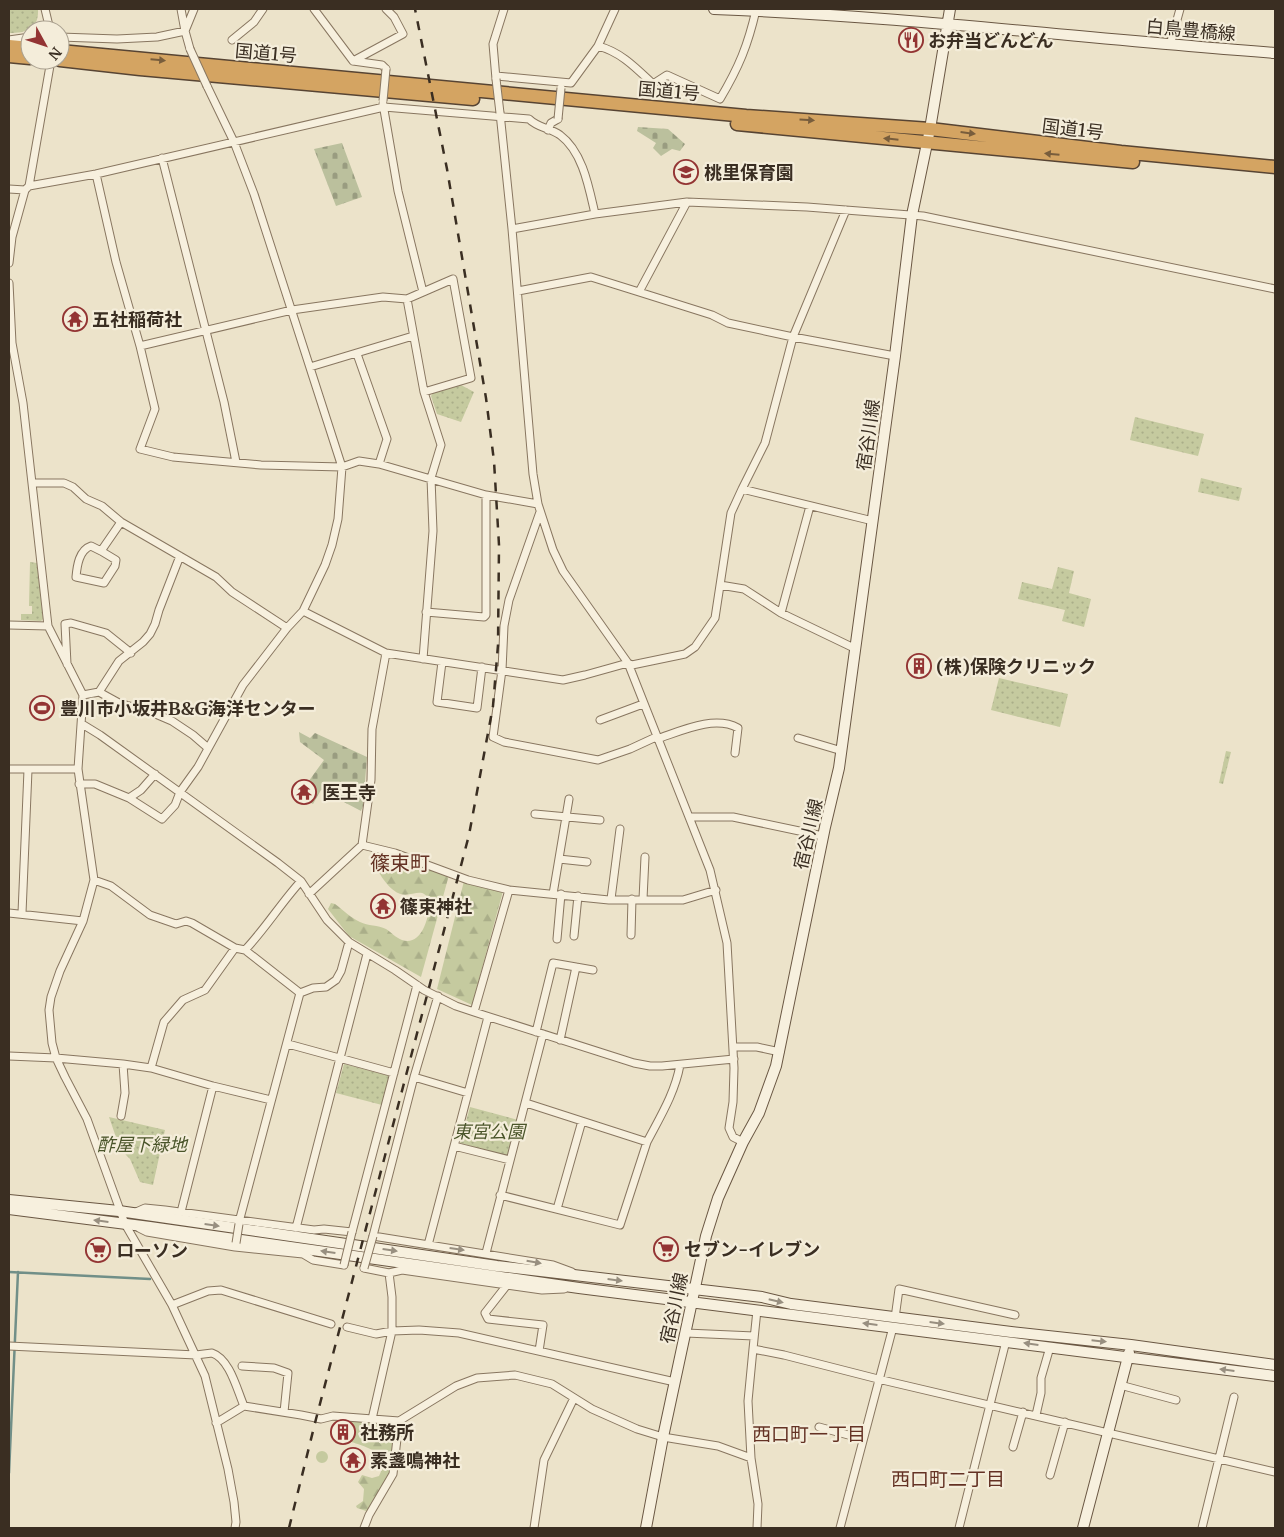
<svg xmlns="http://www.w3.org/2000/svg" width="1284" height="1537" font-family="Merriweather,'Noto Sans JP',serif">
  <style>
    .grass { fill: url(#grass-dots) }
    .forest { fill: url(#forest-firs) }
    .cemetery { fill: url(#cemetery-stones) }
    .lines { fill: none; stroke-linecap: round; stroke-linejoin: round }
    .stream { stroke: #718f88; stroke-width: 2.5 }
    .street-casing { stroke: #887660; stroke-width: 9 }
    .secondary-casing { stroke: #6a5743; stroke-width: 12 }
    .highway-casing { stroke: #574433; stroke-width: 15 }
    .street { stroke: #f7f0de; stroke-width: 7 }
    .secondary { stroke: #f7f0de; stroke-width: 10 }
    .highway { stroke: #d4a462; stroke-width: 12 }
    .rail { stroke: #3a2e22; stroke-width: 2.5; stroke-dasharray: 9 9; stroke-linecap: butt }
    .street-bridge-casing { stroke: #887660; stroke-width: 9; stroke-linecap: butt }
    .street-bridge { stroke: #f7f0de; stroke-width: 7 }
    .oneway { fill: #785d3c }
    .oneway2 { fill: #988f80 }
    .labels { text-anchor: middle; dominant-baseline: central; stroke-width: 4.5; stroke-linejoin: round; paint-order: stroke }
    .street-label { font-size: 18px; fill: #3a2e22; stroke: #f4edda }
    .poi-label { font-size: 18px; font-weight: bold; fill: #3a2e22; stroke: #f4edda; text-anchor: start }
    .park-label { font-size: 18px; font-style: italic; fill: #4a552a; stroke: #f4edda }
    .neighbourhood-label { font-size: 19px; fill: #643224; stroke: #f4edda }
    .quarter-label { font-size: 20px; fill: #643224; stroke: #f4edda }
  </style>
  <defs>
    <pattern id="grass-dots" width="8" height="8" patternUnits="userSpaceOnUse" patternTransform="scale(1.25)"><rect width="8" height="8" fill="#c5ca9f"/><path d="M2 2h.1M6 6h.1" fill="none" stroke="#aaae89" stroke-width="1.8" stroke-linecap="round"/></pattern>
    <pattern id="forest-firs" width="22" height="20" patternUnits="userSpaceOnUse" patternTransform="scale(1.25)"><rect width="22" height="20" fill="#c5ca9f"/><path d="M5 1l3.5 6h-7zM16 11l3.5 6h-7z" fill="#aaae89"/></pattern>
    <pattern id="cemetery-stones" width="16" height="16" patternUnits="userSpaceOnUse" patternTransform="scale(1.25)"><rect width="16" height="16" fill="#bbc09d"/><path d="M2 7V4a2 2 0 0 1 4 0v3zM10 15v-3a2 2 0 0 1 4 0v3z" fill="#999c80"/></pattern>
  </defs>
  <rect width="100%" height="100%" fill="#ece3ca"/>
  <path class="grass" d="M 9,9 L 38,9 C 39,29 27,33 9,33 Z
    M 461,385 L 474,392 L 461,422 L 437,414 L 431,396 L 433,393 Z
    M 1135,417 L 1204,434 L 1198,456 L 1130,440 Z
    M 1201,478 L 1242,488 L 1239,501 L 1198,492 Z
    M 30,562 L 37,563 L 43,619 L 41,621 L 21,620 L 21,614 L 32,614 L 32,606 L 29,606 Z
    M 1058,567 L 1074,571 L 1069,593 L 1091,599 L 1084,627 L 1062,621 L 1065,610 L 1018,599 L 1022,582 L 1052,589 Z
    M 999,678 L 1068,694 L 1060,727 L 991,710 Z
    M 1226,751 L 1231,752 L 1223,784 L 1219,783 Z
    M 344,1064 L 390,1076 L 382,1105 L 336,1093 Z
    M 470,1107 L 518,1120 L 508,1156 L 460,1143 Z
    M 109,1117 L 165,1130 L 153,1185 L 140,1182 L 130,1159 L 126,1155 L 118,1143 Z"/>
  <path class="forest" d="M 379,853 L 393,855 L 449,875 L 421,977 L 349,936 L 328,909 L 331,903 L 335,904 C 343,910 351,918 360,922 C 368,926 378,925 386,929 C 391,932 396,938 402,940 C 420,946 428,922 429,907 C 430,903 428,896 424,894 C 418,890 407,898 398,893 C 388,889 368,863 379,853 Z
    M 464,881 L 503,891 L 472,1005 L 437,989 Z
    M 326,1419 L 396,1425 L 390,1474 L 369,1510 L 366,1511 L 357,1508 L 356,1506 L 363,1501 L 364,1489 L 358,1482 L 362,1475 L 372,1478 L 379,1476 C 381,1472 383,1467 383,1463 C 383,1450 359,1445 349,1441 L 354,1431 L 338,1422 Z
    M316 1457a6 6 0 1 1 12 0a6 6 0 1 1-12 0Z"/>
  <path class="cemetery" d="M 638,127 L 668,129 L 685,144 L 680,151 L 672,149 L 661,156 L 653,148 L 656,143 L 637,131 Z
    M 342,143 L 362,197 L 336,206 L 314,149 Z
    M 299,732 L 310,738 L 315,733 L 367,757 L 363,806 L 361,811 L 321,790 L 313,804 L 298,796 L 324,760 L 300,742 Z"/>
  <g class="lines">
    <path class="stream" d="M 9,1272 L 150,1279
      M 9,1473 L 18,1272"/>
    <defs>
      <path id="street" d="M 45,9 L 50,30
        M 181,9 L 185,31 L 190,49
        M 314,9 L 353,61 L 382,65 L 386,69
        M 60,37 L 117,39 L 157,37 L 185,31 L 194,9
        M 9,40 L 30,37
        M 232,40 L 254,22 L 263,9
        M 1170,45 L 1180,9
        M 598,46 C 621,52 636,68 653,84 L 667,75 L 720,99 C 739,67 748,45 756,10
        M 353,61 L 403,34 L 394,17 L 386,9
        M 496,76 L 571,83 L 598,46 L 615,9
        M 496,79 L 493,44 L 504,9
        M 383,104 L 398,191 L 423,292
        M 500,113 L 512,229 L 533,474 L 538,504 L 553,550 L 563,571 L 628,663 L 710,870 L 727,943 L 734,1068 L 733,1102 L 729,1128 L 733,1137 L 743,1142
        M 548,130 L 551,123 L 558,119
        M 162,158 L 224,402 L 236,462
        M 96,174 L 116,262 L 140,346 L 292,310 L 383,297 L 407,299 L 453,279 L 471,378 L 424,392
        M 29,186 L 96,174 L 384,107 L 529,119 C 538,128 550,128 560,135 C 583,152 589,188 595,214 L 687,202 L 639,292 L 712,315 L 728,323 L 793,337 L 895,356
        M 9,189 L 25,190
        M 687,202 L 807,207 L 923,216 L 1275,289
        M 846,210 L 793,337 L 765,443 L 742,489 L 873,521
        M 512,229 L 595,214
        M 9,263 L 12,237 L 25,190 L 29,186 L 51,60
        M 9,283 L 12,343 L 23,403 L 48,626 L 83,695 L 78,769 L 94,880 L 83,921 L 60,971 L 51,997 L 49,1010 L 52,1043 L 56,1058 L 65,1077 L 87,1119 L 125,1224 L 172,1305 L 205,1376 L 228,1469 L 234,1502 L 236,1522 L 235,1528
        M 518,291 L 591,277 L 639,292
        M 407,299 L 424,392 L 441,445 L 431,478 L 433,531 L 423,659
        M 140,346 L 155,409 L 140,449 L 173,457 L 261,465 L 342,467 L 359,461 L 379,464 L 486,495 L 538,504
        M 357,354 L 387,439 L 379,464
        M 310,367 L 413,336
        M 32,483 L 64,483 L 73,487 L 86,499 L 102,506 L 121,522 L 216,577 L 232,592 L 287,628
        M 540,512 L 509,600 L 504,626 L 502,670 L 493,737 L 504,742 L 598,760 L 630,749 L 656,737
        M 101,551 L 91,546 C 79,550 77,566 76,577 L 104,583 L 115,566 L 116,560 L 101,551 L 121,522
        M 720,585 L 744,589 L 781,613 L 856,649
        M 303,611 L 386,653 L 563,680 L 585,675 L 628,663 L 632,665 L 685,654 L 695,647 L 715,618 L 731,513 L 742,489
        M 426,612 L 484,617 L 486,615 L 486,495
        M 781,613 L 810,506
        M 9,625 L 48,626
        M 442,662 L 437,702 L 477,708 L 482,667
        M 67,664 L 65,624 L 71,623 L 106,633 L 131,653
        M 99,692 L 119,703 L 151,712 L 172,721 L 193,735 L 208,748
        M 83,695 L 99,692 L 119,661 L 143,642 L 150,634 L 155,624 L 159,610 L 180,556
        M 600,720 L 643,704
        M 82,724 L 100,735 L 278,863 L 301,881 L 327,920 L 349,942 L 395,970 L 424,990 L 456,1006 L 474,1012 L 634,1063 L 650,1066 L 662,1066 L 734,1059
        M 798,738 L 842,751
        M 657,739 C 681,731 714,715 738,728 L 735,753
        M 9,769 L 78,769
        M 79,784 L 95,784 L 129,798 L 162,819 L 175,805 L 180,792 L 198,767 L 243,685 L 287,628 L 303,611 L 325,565 L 332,545 L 338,519 L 342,467 L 254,194 L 234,142 L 207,86
        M 129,798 L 141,790 L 155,774
        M 535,814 L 600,820
        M 690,817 L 733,817 L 823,836
        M 362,845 L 395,853 L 468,880 L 509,890 L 609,900 L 683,900 L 716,890
        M 559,859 L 587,862
        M 94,880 L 111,886 L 150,915 L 176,924 L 186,921 L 192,923 L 235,948 L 245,950 L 300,993
        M 309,894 L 362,845 L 371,780 L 372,729 L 386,653
        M 553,894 L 569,799
        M 611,899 L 620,829
        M 643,899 L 645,857
        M 9,913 L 83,921
        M 22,913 L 28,770
        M 631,935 L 632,899
        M 574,936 L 578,896
        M 557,939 L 561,894
        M 245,950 C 265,929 281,903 301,881
        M 300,993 L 313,988 L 326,987 L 336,980 L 341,971 L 349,942
        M 438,996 L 414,1077 L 468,1093
        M 474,1012 L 509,890
        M 536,1032 L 553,963 L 593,970
        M 560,1040 L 576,967
        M 288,1044 L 394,1073
        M 733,1047 L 757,1047 L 780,1052
        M 9,1056 L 56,1058 L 123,1064 L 151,1068 L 213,1086 L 271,1100
        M 151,1068 L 164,1022 L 183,1000 L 205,990 L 235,948
        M 414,1077 L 373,1236 L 553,1265 L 572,1272
        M 121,1116 L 125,1093 L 123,1064
        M 647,1142 C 660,1117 675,1093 680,1065
        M 454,1146 L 510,1160
        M 500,1195 L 620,1225 L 647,1142 L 526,1103
        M 557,1209 L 582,1121
        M 136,1212 L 145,1208 L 165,1210 L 314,1230 L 324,1229 L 352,1232 L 417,985
        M 181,1212 L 213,1086
        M 239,1222 L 300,993
        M 139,1228 L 147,1232 L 235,1247 L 303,1254 L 313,1260 L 344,1265
        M 296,1228 L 367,954
        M 428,1245 L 488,1017
        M 486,1253 L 543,1034
        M 364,1268 L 389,1273 L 402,1270 L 542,1290 L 564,1289
        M 507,1285 L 485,1313 L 488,1319 L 543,1325 L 539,1351
        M 172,1305 L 208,1291 L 221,1290 L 331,1324
        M 895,1318 L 899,1289 L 1015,1315
        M 347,1327 L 376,1334 L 392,1331 L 419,1330 L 459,1333 L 675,1382
        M 686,1333 L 754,1336
        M 9,1346 L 196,1355 L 212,1353 C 230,1359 237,1390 244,1406 L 301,1415 L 321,1419 L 333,1416 L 399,1421 L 456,1386 L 477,1378 L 515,1375 L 552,1384 L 592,1409 L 637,1429 L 663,1437 L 718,1446 L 751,1458
        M 753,1349 L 757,1310
        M 242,1366 L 274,1368 L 288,1373 L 284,1412
        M 1120,1385 L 1176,1400
        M 1036,1415 L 1041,1393 L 1041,1378 L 1050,1347
        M 372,1419 L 392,1331 L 392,1297 L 389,1273
        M 216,1423 L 244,1406
        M 819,1427 L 863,1439
        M 1013,1447 L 1023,1412
        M 1050,1475 L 1065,1422
        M 364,1528 L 369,1515 L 393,1474 L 399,1421
        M 534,1528 L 544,1460 L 574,1398
        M 757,1528 L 758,1504 L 751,1458 L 748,1401 L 753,1349 L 784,1355 L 878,1379 L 1275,1472
        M 840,1528 L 893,1327
        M 959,1528 L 1006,1341
        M 1202,1528 L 1234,1397"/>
      <path id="secondary" d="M 714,9 C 902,16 1088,39 1275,53
        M 9,1200 L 119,1211 L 497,1266 L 762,1297 L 791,1304 L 1011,1332 L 1131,1345 L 1275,1365
        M 9,1209 L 150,1227 L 579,1288 L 1275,1376
        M 646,1528 L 663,1437 L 706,1236 L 718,1198 L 743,1142 L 759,1113 L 776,1066 L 825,827 L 839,768 L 895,356 L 912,215 L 930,129 L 950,9
        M 1083,1528 L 1129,1353"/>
      <path id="highway" d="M 9,46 L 30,48
        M 60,51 L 746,116 L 930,129 L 1121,152 L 1275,167
        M 9,56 L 30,58
        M 60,60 L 140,69 L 473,99
        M 737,124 L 1133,162"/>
    </defs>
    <use href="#street" class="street-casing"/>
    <use href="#secondary" class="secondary-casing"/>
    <use href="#highway" class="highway-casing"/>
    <use href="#street" class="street"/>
    <use href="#secondary" class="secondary"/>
    <use href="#highway" class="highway"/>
    <path class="rail" d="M 289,1528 L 316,1419 L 469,835 L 493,706 L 498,645 L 499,545 L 494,461 L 486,398 L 447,169 L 415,9"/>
    <defs>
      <path id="street-bridge" d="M 190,49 L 207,86
        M 496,79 L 500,113
        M 383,101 L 386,69
        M 558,119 L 561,88
        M 236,1243 L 239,1224
        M 344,1265 L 352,1232
        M 364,1268 L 373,1236"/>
    </defs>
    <use href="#street-bridge" class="street-bridge-casing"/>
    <use href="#street-bridge" class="street-bridge"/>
  </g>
  <defs><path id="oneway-solid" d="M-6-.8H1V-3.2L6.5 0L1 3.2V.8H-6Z" transform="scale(1.25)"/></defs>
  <g class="oneway">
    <use href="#oneway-solid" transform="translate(158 60) rotate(5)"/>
    <use href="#oneway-solid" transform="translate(807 120) rotate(4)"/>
    <use href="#oneway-solid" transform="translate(968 133) rotate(7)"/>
    <use href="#oneway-solid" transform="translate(891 139) rotate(-174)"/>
    <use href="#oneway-solid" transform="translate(1052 154) rotate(-175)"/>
  </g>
  <g class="oneway2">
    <use href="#oneway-solid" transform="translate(101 1221) rotate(-173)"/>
    <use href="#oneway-solid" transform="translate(212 1225) rotate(8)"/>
    <use href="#oneway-solid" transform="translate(457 1249) rotate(8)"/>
    <use href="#oneway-solid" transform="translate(390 1250) rotate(8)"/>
    <use href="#oneway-solid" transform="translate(328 1252) rotate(-172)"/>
    <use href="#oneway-solid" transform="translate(534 1262) rotate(10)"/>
    <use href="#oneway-solid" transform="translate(615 1280) rotate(7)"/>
    <use href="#oneway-solid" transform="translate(776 1301) rotate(13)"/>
    <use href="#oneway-solid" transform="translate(937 1323) rotate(7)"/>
    <use href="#oneway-solid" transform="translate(870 1324) rotate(-173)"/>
    <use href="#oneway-solid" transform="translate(1099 1341) rotate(6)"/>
    <use href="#oneway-solid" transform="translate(1031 1344) rotate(-172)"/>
    <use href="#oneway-solid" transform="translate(1227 1370) rotate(-173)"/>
  </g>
  <defs>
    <symbol id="restaurant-ring" viewBox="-11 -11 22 22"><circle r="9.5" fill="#f4edda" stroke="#933433" stroke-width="1.5"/><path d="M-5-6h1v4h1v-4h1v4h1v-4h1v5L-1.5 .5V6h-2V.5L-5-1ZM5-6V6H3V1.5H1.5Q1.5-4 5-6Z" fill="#933433"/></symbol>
    <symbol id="school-ring" viewBox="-11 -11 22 22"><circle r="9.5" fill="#f4edda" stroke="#933433" stroke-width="1.5"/><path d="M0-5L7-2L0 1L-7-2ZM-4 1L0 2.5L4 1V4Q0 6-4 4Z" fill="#933433"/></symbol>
    <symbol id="temple-ring" viewBox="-11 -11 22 22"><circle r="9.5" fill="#f4edda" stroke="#933433" stroke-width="1.5"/><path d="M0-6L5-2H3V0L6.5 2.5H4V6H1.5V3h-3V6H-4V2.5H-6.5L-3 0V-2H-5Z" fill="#933433"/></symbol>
    <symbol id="building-ring" viewBox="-11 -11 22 22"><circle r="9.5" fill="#f4edda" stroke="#933433" stroke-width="1.5"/><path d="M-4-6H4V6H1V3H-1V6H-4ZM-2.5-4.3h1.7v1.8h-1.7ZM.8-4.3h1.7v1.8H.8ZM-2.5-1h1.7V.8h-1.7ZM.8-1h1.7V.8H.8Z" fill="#933433"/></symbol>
    <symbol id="stadium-ring" viewBox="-11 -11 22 22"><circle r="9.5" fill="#f4edda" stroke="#933433" stroke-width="1.5"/><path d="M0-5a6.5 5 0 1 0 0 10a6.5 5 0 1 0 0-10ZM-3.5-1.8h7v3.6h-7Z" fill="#933433"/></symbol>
    <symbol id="supermarket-ring" viewBox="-11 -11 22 22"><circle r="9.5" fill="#f4edda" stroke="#933433" stroke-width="1.5"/><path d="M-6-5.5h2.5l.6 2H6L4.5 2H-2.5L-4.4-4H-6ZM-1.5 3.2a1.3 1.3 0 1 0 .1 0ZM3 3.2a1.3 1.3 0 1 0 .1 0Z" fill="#933433"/></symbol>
  </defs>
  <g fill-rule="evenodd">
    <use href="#restaurant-ring" x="897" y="26" width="28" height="28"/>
    <use href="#school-ring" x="672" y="158" width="28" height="28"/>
    <use href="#temple-ring" x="61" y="305" width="28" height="28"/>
    <use href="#building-ring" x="905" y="652" width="28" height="28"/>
    <use href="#stadium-ring" x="28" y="694" width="28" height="28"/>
    <use href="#temple-ring" x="290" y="778" width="28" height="28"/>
    <use href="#temple-ring" x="369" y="892" width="28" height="28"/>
    <use href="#supermarket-ring" x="652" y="1235" width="28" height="28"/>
    <use href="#supermarket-ring" x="84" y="1236" width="28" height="28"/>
    <use href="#building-ring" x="329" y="1418" width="28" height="28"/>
    <use href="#temple-ring" x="339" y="1446" width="28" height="28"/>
  </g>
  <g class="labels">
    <g class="street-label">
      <text transform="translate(1191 30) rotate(5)">白鳥豊橋線</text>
      <text transform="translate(266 53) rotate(5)">国道1号</text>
      <text transform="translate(669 91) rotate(5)">国道1号</text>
      <text transform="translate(1073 129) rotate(7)">国道1号</text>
      <text transform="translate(868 435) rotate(-82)">宿谷川線</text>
      <text transform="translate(808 834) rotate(-77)">宿谷川線</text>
      <text transform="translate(674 1308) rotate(-78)">宿谷川線</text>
    </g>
    <g class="poi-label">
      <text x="928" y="40">お弁当どんどん</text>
      <text x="704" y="172">桃里保育園</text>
      <text x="92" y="319">五社稲荷社</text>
      <text x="936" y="666">(株)保険クリニック</text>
      <text x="60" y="708">豊川市小坂井B&amp;G海洋センター</text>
      <text x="322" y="792">医王寺</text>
      <text x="400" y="906">篠束神社</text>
      <text x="684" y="1249">セブン-イレブン</text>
      <text x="116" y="1250">ローソン</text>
      <text x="360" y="1432">社務所</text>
      <text x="370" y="1460">素盞鳴神社</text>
    </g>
    <g class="park-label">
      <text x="489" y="1131">東宮公園</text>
      <text x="142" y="1144">酢屋下緑地</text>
    </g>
    <g class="neighbourhood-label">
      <text x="809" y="1434">西口町一丁目</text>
      <text x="948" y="1479">西口町二丁目</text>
    </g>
    <g class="quarter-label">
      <text x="400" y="862">篠束町</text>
    </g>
  </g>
  <rect width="1284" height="1537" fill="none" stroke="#3a2e22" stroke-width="20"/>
  <g transform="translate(45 45) rotate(130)"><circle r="24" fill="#f4edda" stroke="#aaa190"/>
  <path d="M0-4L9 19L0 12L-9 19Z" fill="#933433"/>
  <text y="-8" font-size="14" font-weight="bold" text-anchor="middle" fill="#3a2e22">N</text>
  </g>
</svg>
